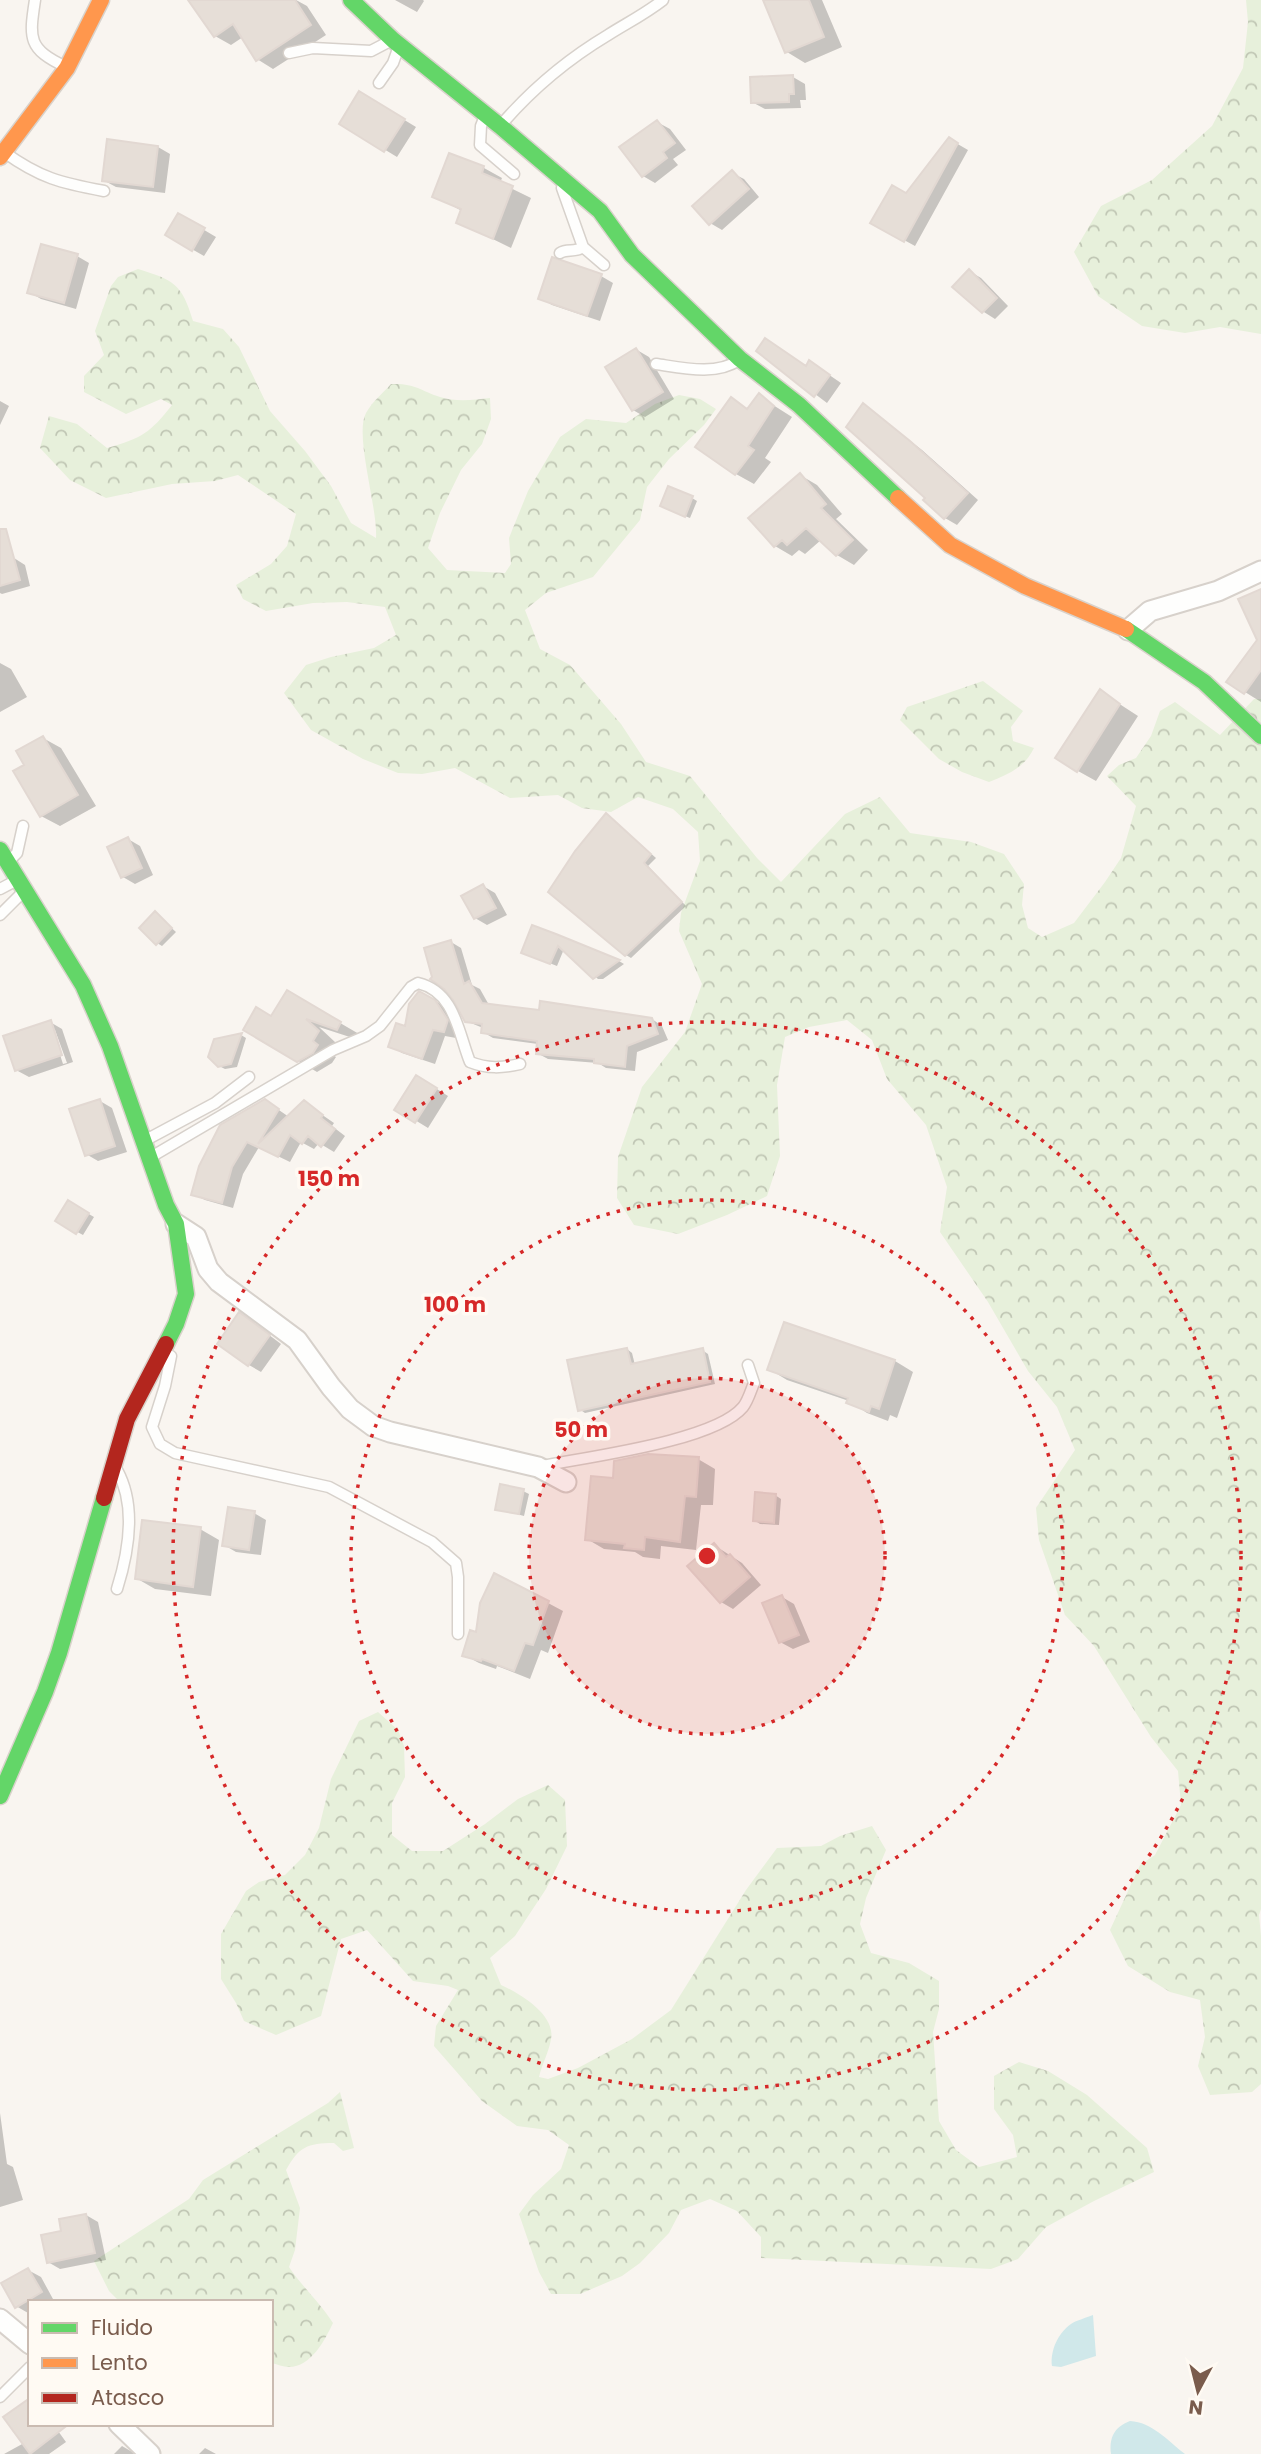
<svg xmlns="http://www.w3.org/2000/svg" width="1261" height="2454" font-family="Poppins,sans-serif">
  <style>
    .forest { fill: url(#forest-crowns) }
    .water { fill: #d0e8ea }
    .shadow { fill: #0003; fill-rule: evenodd }
    .building { fill: #e6ded7; stroke: #e2d8d2; stroke-width: 2 }
    .lines { fill: none; stroke-linecap: round; stroke-linejoin: round }
    .lane-casing { stroke: #d7d1cb; stroke-width: 13 }
    .street-casing { stroke: #d7d1cb; stroke-width: 23 }
    .fast-casing { stroke: #d9d2cb; stroke-width: 19 }
    .slow-casing { stroke: #d9d2cb; stroke-width: 19 }
    .jam-casing { stroke: #d9d2cb; stroke-width: 19 }
    .lane { stroke: #fefefd; stroke-width: 10 }
    .street { stroke: #fefefd; stroke-width: 19 }
    .fast { stroke: #63d668; stroke-width: 16 }
    .slow { stroke: #ff974d; stroke-width: 16 }
    .jam { stroke: #b3261e; stroke-width: 16 }
    .ring { fill: none; stroke: #d62828; stroke-width: 3.5; stroke-dasharray: 3.5 7 }
    .centre { fill: #d62828; stroke: #fffaf3; stroke-width: 3.5 }
    .ring-label { font-size: 21px; text-anchor: middle; font-weight: bold; fill: #d62828; stroke: #fffaf3; stroke-width: 7; stroke-linejoin: round; paint-order: stroke }
  </style>
  <defs>
    <pattern id="forest-crowns" width="20" height="18" patternUnits="userSpaceOnUse" patternTransform="scale(1.75)"><rect width="20" height="18" fill="#e7f0db"/><path d="M2 6a3 3 0 1 1 6 0M12 15a3 3 0 1 1 6 0" fill="none" stroke="#c0c6b4"/></pattern>
  </defs>
  <rect width="100%" height="100%" fill="#f9f5f0"/>
  <path class="forest" d="M 1246,0 L 1261,0 L 1261,334 L 1220,327 L 1185,333 L 1142,326 L 1098,296 L 1074,252 L 1101,206 L 1152,180 L 1212,126 L 1243,68 L 1248,22 Z
    M 138,269 C 174,280 182,284 193,321 L 223,329 L 239,347 L 270,411 L 305,451 L 331,486 L 351,523 L 376,538 C 378,508 354,435 366,413 C 372,402 383,393 391,384 C 415,383 419,390 440,397 C 456,402 473,400 490,398 L 491,419 L 482,444 L 461,470 L 440,513 L 428,548 L 447,570 L 505,573 L 511,564 L 509,538 L 528,491 L 560,437 L 586,419 L 626,423 L 655,404 L 679,395 L 700,399 L 716,409 L 704,425 L 669,459 L 647,487 L 640,520 L 593,577 L 546,593 L 525,610 L 540,649 L 570,665 L 621,724 L 646,762 L 690,776 L 757,858 L 781,882 L 845,814 L 880,797 L 910,833 L 971,842 L 1004,854 L 1024,884 L 1022,905 L 1028,928 L 1042,937 L 1074,923 L 1105,882 L 1121,858 L 1136,806 L 1107,776 L 1119,765 L 1136,758 L 1151,736 L 1160,711 L 1175,702 L 1220,735 L 1254,699 L 1261,699 L 1261,1909 L 1259,1915 L 1261,1936 L 1261,2084 L 1252,2092 L 1210,2095 L 1198,2066 L 1205,2037 L 1200,2000 L 1170,1992 L 1128,1966 L 1110,1930 L 1140,1865 L 1155,1855 L 1181,1805 L 1178,1771 L 1151,1737 L 1094,1646 L 1065,1615 L 1039,1540 L 1036,1508 L 1075,1450 L 1057,1407 L 1028,1371 L 988,1302 L 940,1232 L 947,1187 L 926,1125 L 887,1079 L 872,1040 L 847,1020 L 809,1027 L 785,1037 L 777,1085 L 780,1156 L 767,1196 L 727,1215 L 678,1234 L 634,1225 L 617,1198 L 618,1157 L 642,1087 L 685,1032 L 702,984 L 679,931 L 681,913 L 700,861 L 698,832 L 673,809 L 638,797 L 611,812 L 582,808 L 558,795 L 510,798 L 455,768 L 422,774 L 398,773 L 363,759 L 311,730 L 284,693 L 306,665 L 331,657 L 374,648 L 396,635 L 385,607 L 347,602 L 313,603 L 266,611 L 243,599 L 236,585 L 271,564 L 287,546 L 296,514 L 238,475 L 215,481 L 172,484 L 106,498 L 70,480 L 40,448 L 49,416 L 77,424 L 107,448 C 142,438 150,433 172,405 L 161,399 L 126,414 L 84,392 L 84,376 L 104,355 L 95,331 L 111,286 L 118,277 Z
    M 983,681 L 1023,711 L 1011,727 L 1013,741 L 1034,748 C 1024,768 1009,774 989,782 L 962,772 L 939,759 L 900,720 L 907,707 Z
    M 378,1712 L 398,1730 L 404,1746 L 405,1777 L 392,1803 L 392,1835 L 412,1851 L 443,1851 L 485,1824 L 518,1799 L 548,1785 L 565,1800 L 567,1846 L 546,1889 L 515,1936 L 490,1958 L 501,1985 C 519,1993 556,2015 551,2039 C 549,2052 542,2064 539,2077 L 548,2079 L 578,2068 L 632,2039 L 671,2010 L 746,1890 L 777,1848 L 821,1846 L 840,1836 L 872,1826 L 886,1850 L 866,1898 L 860,1924 L 871,1953 L 909,1963 L 939,1981 L 939,2009 L 933,2032 L 939,2121 L 956,2150 L 979,2167 L 1017,2157 L 1013,2135 L 994,2109 L 994,2076 L 1019,2062 L 1048,2071 L 1087,2095 L 1147,2148 L 1154,2172 L 1094,2201 L 1046,2227 L 1018,2259 L 991,2269 L 761,2258 L 761,2237 L 737,2211 L 710,2199 L 681,2210 L 669,2233 L 640,2263 L 622,2276 L 580,2294 L 551,2294 L 539,2272 L 519,2214 L 533,2195 L 561,2169 L 569,2145 L 548,2130 L 517,2126 L 482,2101 L 434,2046 L 436,2026 L 458,1990 L 448,1986 L 413,1981 L 367,1930 L 341,1939 L 321,2016 L 276,2035 L 244,2021 L 236,2003 L 221,1979 L 221,1934 L 246,1891 L 259,1882 L 285,1875 L 305,1855 L 319,1828 L 331,1779 L 359,1721 Z
    M 340,2092 L 354,2148 L 343,2151 L 334,2143 C 307,2143 299,2147 286,2170 L 300,2208 L 295,2250 L 289,2267 C 303,2288 319,2301 333,2323 C 325,2340 311,2367 289,2367 C 283,2367 277,2364 271,2363 L 271,2302 L 120,2302 L 109,2291 L 94,2261 L 189,2199 L 203,2180 L 328,2103 Z"/>
  <path class="water" d="M 1093,2315 L 1096,2356 L 1061,2367 L 1052,2366 C 1050,2351 1058,2333 1071,2324 C 1077,2320 1086,2318 1093,2315 Z
    M 1130,2421 C 1152,2422 1168,2441 1185,2454 L 1111,2454 C 1109,2438 1114,2427 1130,2421 Z"/>
  <path class="shadow" d="M 200,0 L 296,0 L 307,6 L 326,35 L 273,69 L 257,59 L 243,37 L 231,45 L 215,36 Z
    M 395,0 L 423,0 L 424,1 L 417,12 Z
    M 765,0 L 822,0 L 842,47 L 805,63 L 787,52 Z
    M 793,77 L 805,84 L 806,100 L 800,100 L 801,108 L 765,109 L 752,102 Z
    M 360,93 L 416,127 L 397,157 L 341,123 Z
    M 657,122 L 670,129 L 686,150 L 673,159 L 678,165 L 655,183 L 643,176 Z
    M 949,139 L 968,150 L 915,246 L 873,223 L 907,195 Z
    M 158,147 L 170,154 L 165,193 L 116,187 L 103,180 Z
    M 450,155 L 484,168 L 502,178 L 500,183 L 531,198 L 511,248 L 458,222 L 462,211 L 434,196 Z
    M 732,173 L 744,179 L 759,197 L 722,230 L 710,223 Z
    M 179,215 L 216,237 L 204,256 L 167,235 Z
    M 77,256 L 89,263 L 76,309 L 41,299 L 29,292 Z
    M 969,271 L 981,278 L 1008,306 L 995,319 L 976,307 Z
    M 601,276 L 613,283 L 600,321 L 552,305 L 540,298 Z
    M 637,350 L 649,357 L 674,399 L 645,417 L 633,410 Z
    M 758,351 L 807,367 L 822,370 L 841,383 L 827,403 Z
    M 759,396 L 792,417 L 765,458 L 771,462 L 754,484 L 736,474 L 731,400 L 749,410 Z
    M 0,401 L 9,406 L 0,425 Z
    M 864,405 L 922,450 L 978,500 L 957,525 L 945,518 L 925,500 L 928,498 Z
    M 800,475 L 817,485 L 842,514 L 836,519 L 868,550 L 854,565 L 837,555 L 821,540 L 805,554 L 799,550 L 792,556 L 775,546 Z
    M 692,498 L 697,501 L 690,518 L 667,509 Z
    M 14,558 L 25,565 L 30,586 L 2,594 L 0,593 L 0,562 Z
    M 1261,590 L 1261,702 L 1245,692 L 1259,640 Z
    M 0,663 L 11,669 L 27,697 L 0,712 Z
    M 1101,692 L 1138,716 L 1096,781 L 1078,771 Z
    M 43,738 L 61,748 L 96,806 L 60,826 L 41,816 L 27,765 Z
    M 612,819 L 656,858 L 648,866 L 686,906 L 631,958 L 626,955 Z
    M 128,839 L 140,846 L 153,875 L 135,884 L 123,877 Z
    M 483,886 L 495,893 L 507,915 L 487,925 L 475,918 Z
    M 156,914 L 176,932 L 162,946 L 157,943 Z
    M 533,927 L 619,961 L 624,964 L 603,979 L 598,979 L 564,949 L 557,966 L 529,955 Z
    M 451,942 L 461,948 L 472,985 L 480,989 L 489,1005 L 541,1012 L 652,1019 L 662,1026 L 668,1040 L 637,1052 L 635,1071 L 606,1068 L 598,1063 L 548,1059 L 537,1053 L 538,1044 L 493,1038 L 483,1032 L 483,1028 L 466,1021 Z
    M 287,992 L 359,1034 L 356,1039 L 319,1027 L 336,1043 L 330,1053 L 336,1057 L 332,1063 L 317,1072 L 245,1029 L 272,1018 Z
    M 426,996 L 439,1003 L 453,1017 L 459,1028 L 456,1038 L 445,1036 L 435,1064 L 402,1053 L 390,1046 L 406,1028 Z
    M 50,1022 L 62,1029 L 73,1062 L 29,1077 L 16,1070 ZM 52,1030 L 55,1030 L 67,1063 L 63,1064 Z
    M 241,1035 L 246,1038 L 237,1067 L 225,1069 L 219,1066 L 216,1040 Z
    M 429,1084 L 448,1096 L 428,1128 L 397,1109 Z
    M 100,1101 L 112,1108 L 127,1152 L 98,1161 L 86,1154 Z
    M 305,1103 L 334,1123 L 332,1126 L 345,1136 L 334,1152 L 319,1143 L 314,1149 L 301,1142 L 290,1162 L 259,1147 L 243,1174 L 233,1208 L 205,1200 L 193,1194 L 276,1108 L 289,1117 Z
    M 68,1202 L 94,1217 L 83,1235 L 57,1221 Z
    M 252,1322 L 281,1344 L 261,1372 L 249,1365 Z
    M 627,1349 L 632,1353 L 635,1365 L 702,1350 L 708,1354 L 715,1384 L 585,1413 L 579,1409 Z
    M 895,1361 L 913,1372 L 897,1418 L 890,1415 L 888,1421 L 867,1413 L 849,1401 L 787,1380 L 769,1369 Z
    M 698,1459 L 715,1469 L 713,1505 L 701,1505 L 696,1550 L 661,1546 L 660,1559 L 643,1557 L 635,1552 L 604,1549 L 587,1539 L 615,1480 Z
    M 523,1491 L 529,1494 L 524,1516 L 497,1509 Z
    M 775,1495 L 781,1499 L 779,1525 L 760,1524 L 754,1520 Z
    M 254,1513 L 266,1520 L 261,1555 L 236,1552 L 224,1545 Z
    M 200,1529 L 219,1540 L 211,1596 L 155,1589 L 136,1578 Z
    M 714,1545 L 742,1563 L 761,1585 L 733,1609 L 721,1602 Z
    M 782,1597 L 794,1604 L 810,1642 L 793,1649 L 780,1642 Z
    M 548,1603 L 563,1611 L 548,1653 L 541,1650 L 530,1679 L 497,1666 L 496,1669 L 479,1663 L 464,1655 L 478,1634 Z
    M 0,2113 L 7,2164 L 13,2167 L 23,2200 L 0,2207 Z
    M 86,2215 L 98,2222 L 106,2260 L 60,2269 L 48,2262 L 63,2233 Z
    M 28,2270 L 41,2277 L 53,2299 L 49,2302 L 30,2302 L 28,2313 L 16,2306 Z
    M 30,2424 L 53,2424 L 66,2442 L 49,2454 L 4,2454 L 24,2443 Z
    M 122,2446 L 134,2453 L 135,2454 L 114,2454 Z
    M 205,2448 L 216,2454 L 199,2454 Z"/>
  <path class="building" d="M 188,0 L 295,0 L 311,25 L 256,61 L 233,24 L 214,37 Z
    M 763,0 L 809,0 L 824,37 L 785,53 Z
    M 793,75 L 794,94 L 789,94 L 789,102 L 751,103 L 750,77 Z
    M 359,91 L 405,119 L 384,152 L 339,124 Z
    M 657,120 L 675,143 L 663,152 L 667,158 L 642,177 L 619,147 Z
    M 949,137 L 958,143 L 904,242 L 870,223 L 892,185 L 906,193 Z
    M 107,139 L 158,146 L 153,187 L 102,181 Z
    M 449,153 L 484,166 L 482,173 L 513,186 L 493,239 L 456,223 L 461,209 L 432,197 Z
    M 732,170 L 749,189 L 709,225 L 692,206 Z
    M 178,213 L 205,228 L 192,251 L 165,235 Z
    M 41,244 L 78,254 L 64,303 L 27,293 Z
    M 552,257 L 602,274 L 587,316 L 538,299 Z
    M 969,269 L 997,298 L 982,313 L 952,287 Z
    M 765,338 L 806,366 L 809,360 L 830,375 L 814,397 L 756,351 Z
    M 636,348 L 663,392 L 632,411 L 605,367 Z
    M 759,393 L 774,406 L 748,446 L 754,450 L 735,475 L 695,447 L 731,397 L 747,409 Z
    M 863,403 L 910,441 L 968,493 L 944,519 L 923,500 L 925,498 L 846,427 Z
    M 800,473 L 826,504 L 821,508 L 853,540 L 836,556 L 806,528 L 787,545 L 782,540 L 774,547 L 748,518 Z
    M 668,486 L 693,496 L 685,517 L 660,506 Z
    M 0,529 L 6,529 L 20,580 L 0,586 Z
    M 1261,589 L 1261,670 L 1244,694 L 1226,682 L 1257,640 L 1238,599 Z
    M 1100,689 L 1120,704 L 1077,772 L 1055,758 Z
    M 43,736 L 78,795 L 40,817 L 13,771 L 24,765 L 16,751 Z
    M 606,813 L 651,854 L 644,863 L 682,902 L 625,956 L 548,892 L 575,851 Z
    M 128,837 L 142,868 L 121,878 L 107,847 Z
    M 483,884 L 496,908 L 474,919 L 461,896 Z
    M 155,911 L 172,928 L 156,945 L 139,928 Z
    M 532,925 L 556,934 L 620,960 L 593,979 L 558,946 L 550,964 L 521,953 Z
    M 451,940 L 464,984 L 469,981 L 482,1003 L 539,1010 L 540,1001 L 652,1018 L 658,1034 L 627,1046 L 625,1067 L 594,1063 L 594,1059 L 536,1054 L 537,1041 L 481,1033 L 482,1024 L 465,1022 L 453,1000 L 444,989 L 430,979 L 432,977 L 424,948 Z
    M 287,990 L 341,1022 L 337,1030 L 306,1019 L 319,1031 L 313,1041 L 318,1045 L 313,1053 L 297,1062 L 243,1030 L 256,1007 L 271,1016 Z
    M 419,991 L 435,1000 L 448,1020 L 444,1032 L 433,1030 L 422,1059 L 388,1047 L 396,1023 L 405,1026 L 409,1004 Z
    M 51,1020 L 62,1055 L 15,1071 L 3,1036 Z
    M 242,1033 L 231,1064 L 218,1067 L 208,1057 L 214,1039 Z
    M 416,1075 L 437,1088 L 415,1123 L 394,1110 Z
    M 100,1099 L 115,1146 L 85,1156 L 69,1109 Z
    M 265,1099 L 279,1109 L 258,1144 L 304,1100 L 323,1115 L 321,1118 L 335,1129 L 321,1147 L 308,1136 L 302,1144 L 290,1135 L 278,1157 L 247,1142 L 232,1167 L 222,1203 L 191,1195 L 199,1166 L 220,1125 Z
    M 68,1200 L 89,1213 L 76,1234 L 55,1221 Z
    M 239,1312 L 270,1335 L 248,1366 L 217,1344 Z
    M 784,1322 L 895,1360 L 879,1409 L 871,1406 L 869,1412 L 846,1403 L 848,1398 L 767,1370 Z
    M 627,1348 L 631,1364 L 703,1348 L 710,1382 L 578,1411 L 567,1360 Z
    M 648,1454 L 699,1457 L 696,1497 L 685,1496 L 680,1542 L 645,1537 L 644,1550 L 624,1548 L 625,1544 L 585,1540 L 591,1476 L 613,1478 L 614,1461 Z
    M 500,1484 L 524,1489 L 519,1514 L 495,1510 Z
    M 755,1492 L 776,1494 L 774,1523 L 753,1521 Z
    M 228,1507 L 255,1511 L 249,1550 L 222,1546 Z
    M 142,1520 L 201,1527 L 193,1587 L 135,1579 Z
    M 714,1543 L 726,1557 L 730,1554 L 750,1577 L 720,1603 L 687,1566 Z
    M 494,1573 L 549,1601 L 533,1645 L 525,1643 L 514,1671 L 482,1659 L 481,1661 L 462,1656 L 470,1630 L 476,1632 L 480,1603 Z
    M 782,1595 L 799,1635 L 779,1643 L 762,1603 Z
    M 86,2214 L 95,2253 L 47,2263 L 41,2235 L 61,2231 L 59,2219 Z
    M 28,2268 L 42,2292 L 15,2308 L 1,2283 Z
    M 30,2398 L 30,2424 L 69,2424 L 30,2454 L 3,2417 Z"/>
  <g class="lines">
    <defs>
      <path id="lane" d="M 35,0 C 29,39 28,49 66,67
        M 289,53 L 313,48 L 371,51 L 392,40
        M 379,83 L 393,63 L 398,49
        M 485,116 L 481,126 L 480,145 L 514,174
        M 501,125 C 531,90 568,59 608,35 C 627,23 645,14 663,0
        M 4,152 C 40,178 61,183 104,191
        M 583,247 L 604,265
        M 560,253 C 567,248 575,253 583,247 L 562,188
        M 656,364 C 683,368 716,376 739,360
        M 10,860 L 17,853 L 23,826
        M 0,889 L 17,880
        M 0,915 L 24,891
        M 144,1141 L 215,1103 L 249,1077
        M 151,1157 L 333,1050 L 366,1036 L 380,1026 L 411,987 L 418,983 C 455,992 458,1032 470,1062 C 488,1069 502,1068 520,1064
        M 171,1356 L 165,1386 L 152,1427 L 160,1444 L 175,1453 L 329,1487 L 432,1542 L 456,1563 L 458,1577 L 458,1634
        M 542,1466 C 587,1457 715,1441 743,1407 C 748,1401 751,1390 754,1383 L 748,1365
        M 117,1470 C 137,1506 129,1551 117,1589
        M 0,2397 L 30,2367"/>
      <path id="street" d="M 1128,630 L 1150,611 L 1218,591 L 1261,571
        M 176,1224 L 196,1237 L 208,1269 L 219,1282 L 297,1340 L 331,1387 L 350,1409 L 373,1426 L 390,1432 L 538,1467 L 566,1482
        M 0,2319 L 30,2344
        M 119,2424 L 150,2454"/>
      <path id="fast" d="M 351,0 L 393,40 L 500,126 L 600,211 L 632,255 L 740,359 L 799,405 L 898,498
        M 1126,629 L 1204,682 L 1261,736
        M 0,850 L 83,985 L 110,1046 L 166,1205 L 176,1224 L 186,1294 L 176,1324 L 166,1344
        M 0,1796 L 45,1692 L 59,1653 L 104,1498"/>
      <path id="slow" d="M 0,157 L 67,68 L 101,0
        M 898,498 L 950,545 L 1025,586 L 1126,629"/>
      <path id="jam" d="M 104,1498 L 127,1419 L 166,1344"/>
    </defs>
    <use href="#lane" class="lane-casing"/>
    <use href="#street" class="street-casing"/>
    <use href="#fast" class="fast-casing"/>
    <use href="#slow" class="slow-casing"/>
    <use href="#jam" class="jam-casing"/>
    <use href="#lane" class="lane"/>
    <use href="#street" class="street"/>
    <use href="#fast" class="fast"/>
    <use href="#slow" class="slow"/>
    <use href="#jam" class="jam"/>
  </g>
  <circle cx="707" cy="1556" r="178" fill="#d62828" fill-opacity=".12"/>
  <g class="ring">
    <circle cx="707" cy="1556" r="178"/>
    <circle cx="707" cy="1556" r="356"/>
    <circle cx="707" cy="1556" r="534"/>
  </g>
  <circle cx="707" cy="1556" r="10" class="centre"/>
  <g class="ring-label">
    <text x="329" y="1186">150 m</text>
    <text x="455" y="1312">100 m</text>
    <text x="581" y="1437">50 m</text>
  </g>
  <rect x="28" y="2300" width="245" height="126" fill="#fffaf3" stroke="#cabbb1" stroke-width="2"/>
  <rect x="42" y="2323" width="35" height="10" fill="#63d668" stroke="#cabbb1" stroke-width="2"/>
  <text x="91" y="2335" font-size="21" fill="#7a5c4d">Fluido</text>
  <rect x="42" y="2358" width="35" height="10" fill="#ff974d" stroke="#cabbb1" stroke-width="2"/>
  <text x="91" y="2370" font-size="21" fill="#7a5c4d">Lento</text>
  <rect x="42" y="2393" width="35" height="10" fill="#b3261e" stroke="#cabbb1" stroke-width="2"/>
  <text x="91" y="2405" font-size="21" fill="#7a5c4d">Atasco</text>
  <g transform="translate(1198 2391) rotate(187)" stroke="#fffaf3" stroke-width="5" paint-order="stroke">
  <path d="M0-5L12 26L0 18L-12 26Z" fill="#7a5c4d"/>
  <text y="-10" font-size="19" font-weight="bold" text-anchor="middle" fill="#7a5c4d">N</text>
  </g>
</svg>
